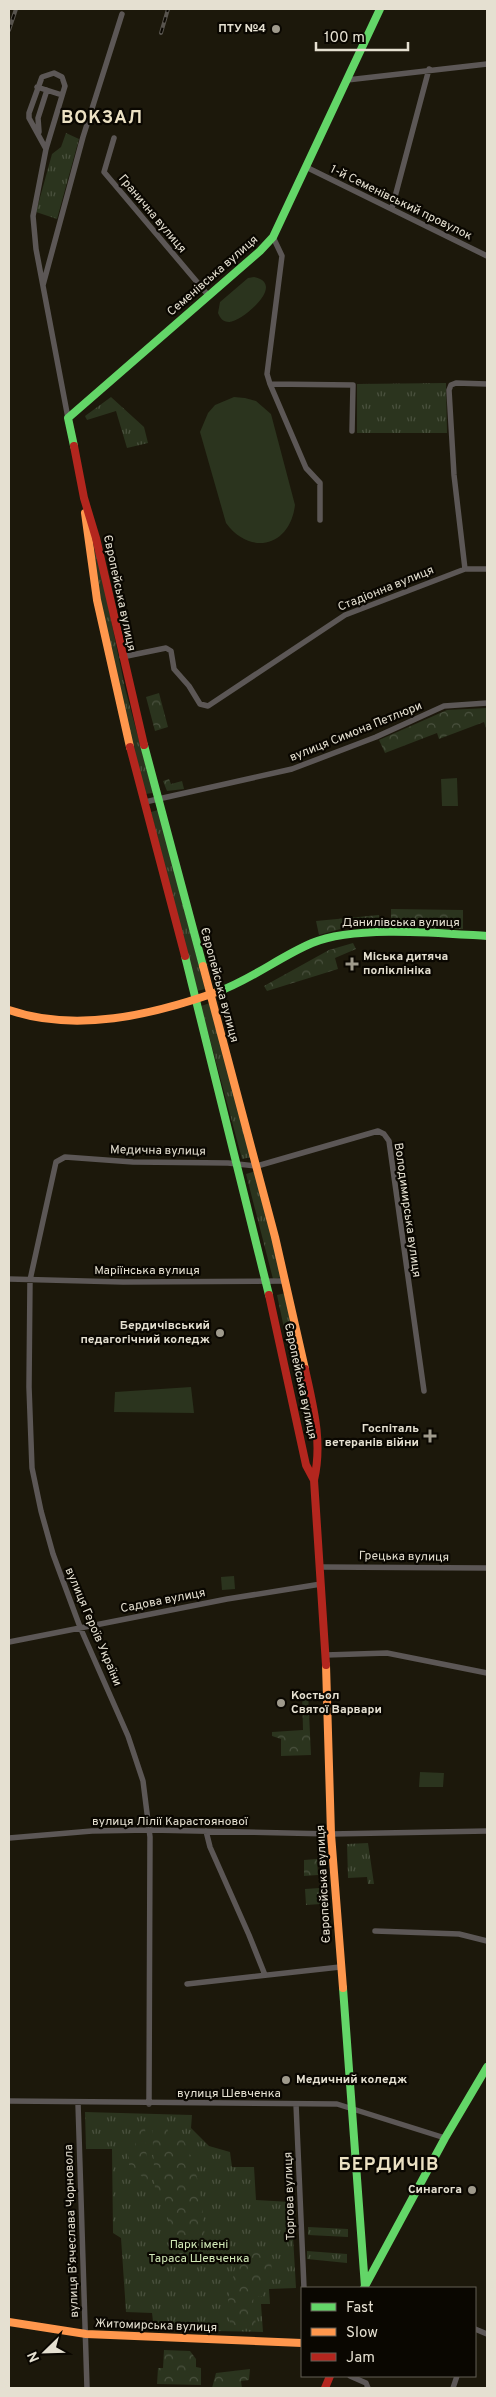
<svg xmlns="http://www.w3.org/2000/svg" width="496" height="2397" font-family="Overpass,sans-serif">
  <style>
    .grass { fill: url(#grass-tufts) }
    .forest { fill: url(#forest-crowns) }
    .garden { fill: #2b341e }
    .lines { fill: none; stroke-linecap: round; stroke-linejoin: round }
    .street { stroke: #5c5756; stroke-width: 5.5 }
    .fast { stroke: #63d668; stroke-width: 8 }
    .slow { stroke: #ff974d; stroke-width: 8 }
    .jam { stroke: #b3261e; stroke-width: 8 }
    .rail-casing { stroke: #58544e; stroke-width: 4 }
    .rail { stroke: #0a0701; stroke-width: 2; stroke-dasharray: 5.5; stroke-linecap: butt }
    .poi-dot { fill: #9f9a8c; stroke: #0a0701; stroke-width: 2 }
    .labels { text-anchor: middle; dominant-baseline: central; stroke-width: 4.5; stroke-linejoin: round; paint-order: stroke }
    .poi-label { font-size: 12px; font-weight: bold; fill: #e5e0d1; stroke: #0a0701; text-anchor: end }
    .street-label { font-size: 12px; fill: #e5e0d1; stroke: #0a0701 }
    .park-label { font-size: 12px; fill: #d0e8b6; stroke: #0a0701 }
    .district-label { font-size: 18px; font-weight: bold; letter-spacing: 1px; fill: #ece1c3; stroke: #0a0701 }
  </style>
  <defs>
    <pattern id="grass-tufts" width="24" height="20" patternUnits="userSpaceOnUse" patternTransform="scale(1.25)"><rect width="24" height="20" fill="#2b341e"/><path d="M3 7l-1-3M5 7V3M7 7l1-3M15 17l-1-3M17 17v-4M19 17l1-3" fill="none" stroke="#4a513e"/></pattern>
    <pattern id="forest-crowns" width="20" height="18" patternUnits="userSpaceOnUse" patternTransform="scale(1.25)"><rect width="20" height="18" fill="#2b341e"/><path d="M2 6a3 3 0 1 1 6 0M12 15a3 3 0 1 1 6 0" fill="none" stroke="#4a513e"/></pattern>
  </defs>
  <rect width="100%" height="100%" fill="#1c180b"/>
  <path class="grass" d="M 66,133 L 79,139 L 57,219 L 36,212 L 52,154 L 61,147 Z
    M 446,383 L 447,433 L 357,433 L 357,384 Z
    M 111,397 L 144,427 L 148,443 L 127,448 L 116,411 L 87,420 L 85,416 Z
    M 95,542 L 125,688 L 153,793 L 145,794 L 119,690 L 89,544 Z
    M 158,810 L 205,989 L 197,991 L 151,812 Z
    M 210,1003 L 252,1157 L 242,1159 L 201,1006 Z
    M 256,1171 L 282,1277 L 273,1279 L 246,1174 Z
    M 286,1293 L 313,1422 L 304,1423 L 277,1295 Z
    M 234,1576 L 235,1589 L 222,1590 L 221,1577 Z
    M 368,1843 L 374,1884 L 368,1884 L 367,1877 L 348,1878 L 347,1844 Z
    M 320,1888 L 321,1904 L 306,1905 L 305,1889 Z
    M 85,2112 L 192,2115 L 191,2128 L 209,2146 L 230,2152 L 232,2167 L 254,2167 L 256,2200 L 291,2202 L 296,2288 L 269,2289 L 270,2304 L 261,2304 L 263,2332 L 154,2330 L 152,2313 L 126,2312 L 121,2238 L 113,2233 L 112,2149 L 86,2149 Z
    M 308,2227 L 348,2229 L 348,2237 L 308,2235 Z
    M 307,2251 L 347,2254 L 347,2263 L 307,2259 Z"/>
  <path class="forest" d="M 159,693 L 168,727 L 155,731 L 146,697 Z
    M 487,708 L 487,731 L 484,722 L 439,739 L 437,733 L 385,753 L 379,740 L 447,710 Z
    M 169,779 L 171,784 L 182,781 L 184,789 L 167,791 L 163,781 Z
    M 391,909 L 463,910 L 463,929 L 391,927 Z
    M 379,915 L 380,925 L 344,928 L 319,935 L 316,921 Z
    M 353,943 L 356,949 L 335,958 L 338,969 L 267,991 L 264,986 L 329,950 Z
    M 302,1692 L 308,1692 L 311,1755 L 281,1756 L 281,1739 L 272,1736 L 272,1732 L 303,1730 Z
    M 317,1859 L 318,1875 L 304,1876 L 304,1860 Z
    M 152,2125 L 167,2126 L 169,2138 L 183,2139 C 199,2169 202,2203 205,2237 L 171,2234 L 165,2198 L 155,2189 Z
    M 145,2127 L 148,2182 L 129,2165 L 129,2150 L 135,2148 L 135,2128 Z
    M 175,2245 L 202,2247 L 203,2261 L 178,2260 Z
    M 239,2251 L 271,2251 L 272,2280 L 262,2281 L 262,2296 L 253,2297 L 256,2326 L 230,2325 L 228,2299 Z
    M 164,2350 L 190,2351 L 196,2359 L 196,2367 L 201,2368 L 201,2385 L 157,2384 L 158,2368 L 163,2368 Z
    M 250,2369 L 249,2380 L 241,2381 L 242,2388 L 212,2388 L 216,2373 Z"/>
  <path class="garden" d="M 254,277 C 288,284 240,323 229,322 C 223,322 220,318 218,313 L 220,302 L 248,278 Z
    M 234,397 L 245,398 L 256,401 L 271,414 L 295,505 C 290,547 250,556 226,523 L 200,432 L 208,413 L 215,405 Z
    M 457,778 L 458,806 L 442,806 L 441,779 Z
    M 191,1387 L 194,1413 L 114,1412 L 115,1392 Z
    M 420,1772 L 444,1773 L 443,1787 L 419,1787 Z"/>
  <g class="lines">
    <path class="street" d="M 347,80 L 487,64
      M 37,87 L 62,95
      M 39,132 L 38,118 L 47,90
      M 114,138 L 104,172 L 208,295
      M 46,149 L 29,118 L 29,113 L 42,77 L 54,73 L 62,77 L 65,86 L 46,149 L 33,216 L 36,249 L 68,418
      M 306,167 L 487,256
      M 392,208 L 429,69
      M 273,237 L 282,256 L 267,374 L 270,384 L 353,385 L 352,431
      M 43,285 L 83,137 L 122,14
      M 270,384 L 306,468 L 320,483 L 320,520
      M 465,569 L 487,569
      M 122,657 L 166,648 L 171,651 L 174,669 L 189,686 L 200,704 L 208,706 L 345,615 L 465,569 L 454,475 L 449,390 L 451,385 L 456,383 L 487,384
      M 145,802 L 292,769 L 376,737 L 444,706 L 487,703
      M 9,1279 L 123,1282 L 286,1281
      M 320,1567 L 487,1568
      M 9,1642 L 227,1599 L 321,1584
      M 326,1655 L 387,1653 L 487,1673
      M 206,1831 L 210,1847 L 249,1935 L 265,1975
      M 9,1838 L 92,1831 L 150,1830 L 331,1834 L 487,1831
      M 375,1931 L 459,1934 L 487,1941
      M 187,1984 L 340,1967
      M 9,2101 L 337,2104 L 445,2138
      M 78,2103 L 87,2388
      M 149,2104 L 150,1837 L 143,1781 L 128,1736 L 80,1627 L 53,1554 L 41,1511 L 32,1468 L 29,1387 L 30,1280 L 56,1162 L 65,1157 L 133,1162 L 228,1163 L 257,1166 L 378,1131 L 384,1134 L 389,1141 L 424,1391
      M 296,2104 L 304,2288
      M 475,2329 L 487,2334
      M 350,2376 L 366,2383 L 368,2388
      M 453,2388 L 457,2376"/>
    <path class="fast" d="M 74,446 L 68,418 L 260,251 L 273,237 L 380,9
      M 144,745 L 203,966
      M 185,956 L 269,1295
      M 217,992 C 251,980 279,957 312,943 C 354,925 440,933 487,936
      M 343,1988 L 365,2287
      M 364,2288 L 445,2138 L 487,2067"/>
    <path class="slow" d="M 85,513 L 97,600 L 130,747
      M 203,966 L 275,1237 L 305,1369
      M 9,1010 C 76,1033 152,1015 217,992
      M 326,1665 L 331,1834 L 343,1988
      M 9,2322 L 86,2334 L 302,2343"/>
    <path class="jam" d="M 74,446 L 84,498 L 96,538 L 144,745
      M 130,747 L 185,956
      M 269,1295 L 306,1465 L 314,1480
      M 305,1369 C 313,1406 323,1442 314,1480 L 326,1665
      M 325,2388 L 330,2376"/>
    <defs>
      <path id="rail" d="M 9,30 L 16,9
        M 161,33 L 168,9"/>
    </defs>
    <use href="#rail" class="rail-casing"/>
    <use href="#rail" class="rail"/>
  </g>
  <g class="poi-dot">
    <circle cx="276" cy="29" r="5"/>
    <path d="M349.5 956.5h5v5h5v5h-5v5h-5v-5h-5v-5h5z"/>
    <circle cx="220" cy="1333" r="5"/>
    <path d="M427.5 1428.5h5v5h5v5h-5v5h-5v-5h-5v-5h5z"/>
    <circle cx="281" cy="1703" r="5"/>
    <circle cx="286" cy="2080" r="5"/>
    <circle cx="472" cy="2190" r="5"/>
  </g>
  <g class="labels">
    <g class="poi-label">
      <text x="266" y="29">ПТУ №4</text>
      <text x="363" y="957" text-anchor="start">Міська дитяча<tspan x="363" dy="14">поліклініка</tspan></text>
      <text x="210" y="1326">Бердичівський<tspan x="210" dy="14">педагогічний коледж</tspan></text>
      <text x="419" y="1429">Госпіталь<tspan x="419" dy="14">ветеранів війни</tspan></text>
      <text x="291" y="1696" text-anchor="start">Костьол<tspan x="291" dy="14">Святої Варвари</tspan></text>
      <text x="296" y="2080" text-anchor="start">Медичний коледж</text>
      <text x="462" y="2190">Синагога</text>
    </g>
    <g class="street-label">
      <text transform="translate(401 203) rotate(26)">1-й Семенівський провулок</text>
      <text transform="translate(152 214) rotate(50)">Гранична вулиця</text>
      <text transform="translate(213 276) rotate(-41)">Семенівська вулиця</text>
      <text transform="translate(386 589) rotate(-22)">Стадіонна вулиця</text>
      <text transform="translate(119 593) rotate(78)">Європейська вулиця</text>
      <text transform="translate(356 732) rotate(-22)">вулиця Симона Петлюри</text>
      <text x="401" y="923">Данилівська вулиця</text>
      <text transform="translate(219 985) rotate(75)">Європейська вулиця</text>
      <text transform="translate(158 1151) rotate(1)">Медична вулиця</text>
      <text transform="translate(407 1210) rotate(82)">Володимирська вулиця</text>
      <text x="147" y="1271">Маріїнська вулиця</text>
      <text transform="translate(300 1381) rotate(78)">Європейська вулиця</text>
      <text transform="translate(404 1557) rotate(1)">Грецька вулиця</text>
      <text transform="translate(163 1601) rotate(-11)">Садова вулиця</text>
      <text transform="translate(93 1627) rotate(67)">вулиця Героїв України</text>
      <text x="170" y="1822">вулиця Лілії Карастоянової</text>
      <text transform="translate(324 1884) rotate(-93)">Європейська вулиця</text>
      <text x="229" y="2094">вулиця Шевченка</text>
      <text transform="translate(290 2196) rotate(-92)">Торгова вулиця</text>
      <text transform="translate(72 2231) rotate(-92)">вулиця Вʼячеслава Чорновола</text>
      <text transform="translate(156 2326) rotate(2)">Житомирська вулиця</text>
    </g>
    <g class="park-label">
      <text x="199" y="2245">Парк імені<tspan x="199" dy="14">Тараса Шевченка</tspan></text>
    </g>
    <g class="district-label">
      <text x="102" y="118">ВОКЗАЛ</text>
      <text x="389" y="2165">БЕРДИЧІВ</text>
    </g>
  </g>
  <rect width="496" height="2397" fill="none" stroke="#e5e0d1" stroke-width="20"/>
  <rect x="301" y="2287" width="175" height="90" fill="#0a0701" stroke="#625e54"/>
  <rect x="311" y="2303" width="25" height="8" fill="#63d668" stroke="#625e54"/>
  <text x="346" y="2312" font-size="15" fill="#e5e0d1">Fast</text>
  <rect x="311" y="2328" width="25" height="8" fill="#ff974d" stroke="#625e54"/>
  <text x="346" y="2337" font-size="15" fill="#e5e0d1">Slow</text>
  <rect x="311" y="2353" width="25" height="8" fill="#b3261e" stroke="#625e54"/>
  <text x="346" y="2362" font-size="15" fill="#e5e0d1">Jam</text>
  <g transform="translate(45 2352) rotate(247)" stroke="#0a0701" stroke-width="4" paint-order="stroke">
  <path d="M0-4L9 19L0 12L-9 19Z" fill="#e5e0d1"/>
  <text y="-8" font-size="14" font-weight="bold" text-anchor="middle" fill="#e5e0d1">N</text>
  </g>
  <path d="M316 42v8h92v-8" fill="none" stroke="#e5e0d1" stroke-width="2.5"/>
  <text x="324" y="42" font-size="15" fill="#e5e0d1" stroke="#0a0701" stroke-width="4" paint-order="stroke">100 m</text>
</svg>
